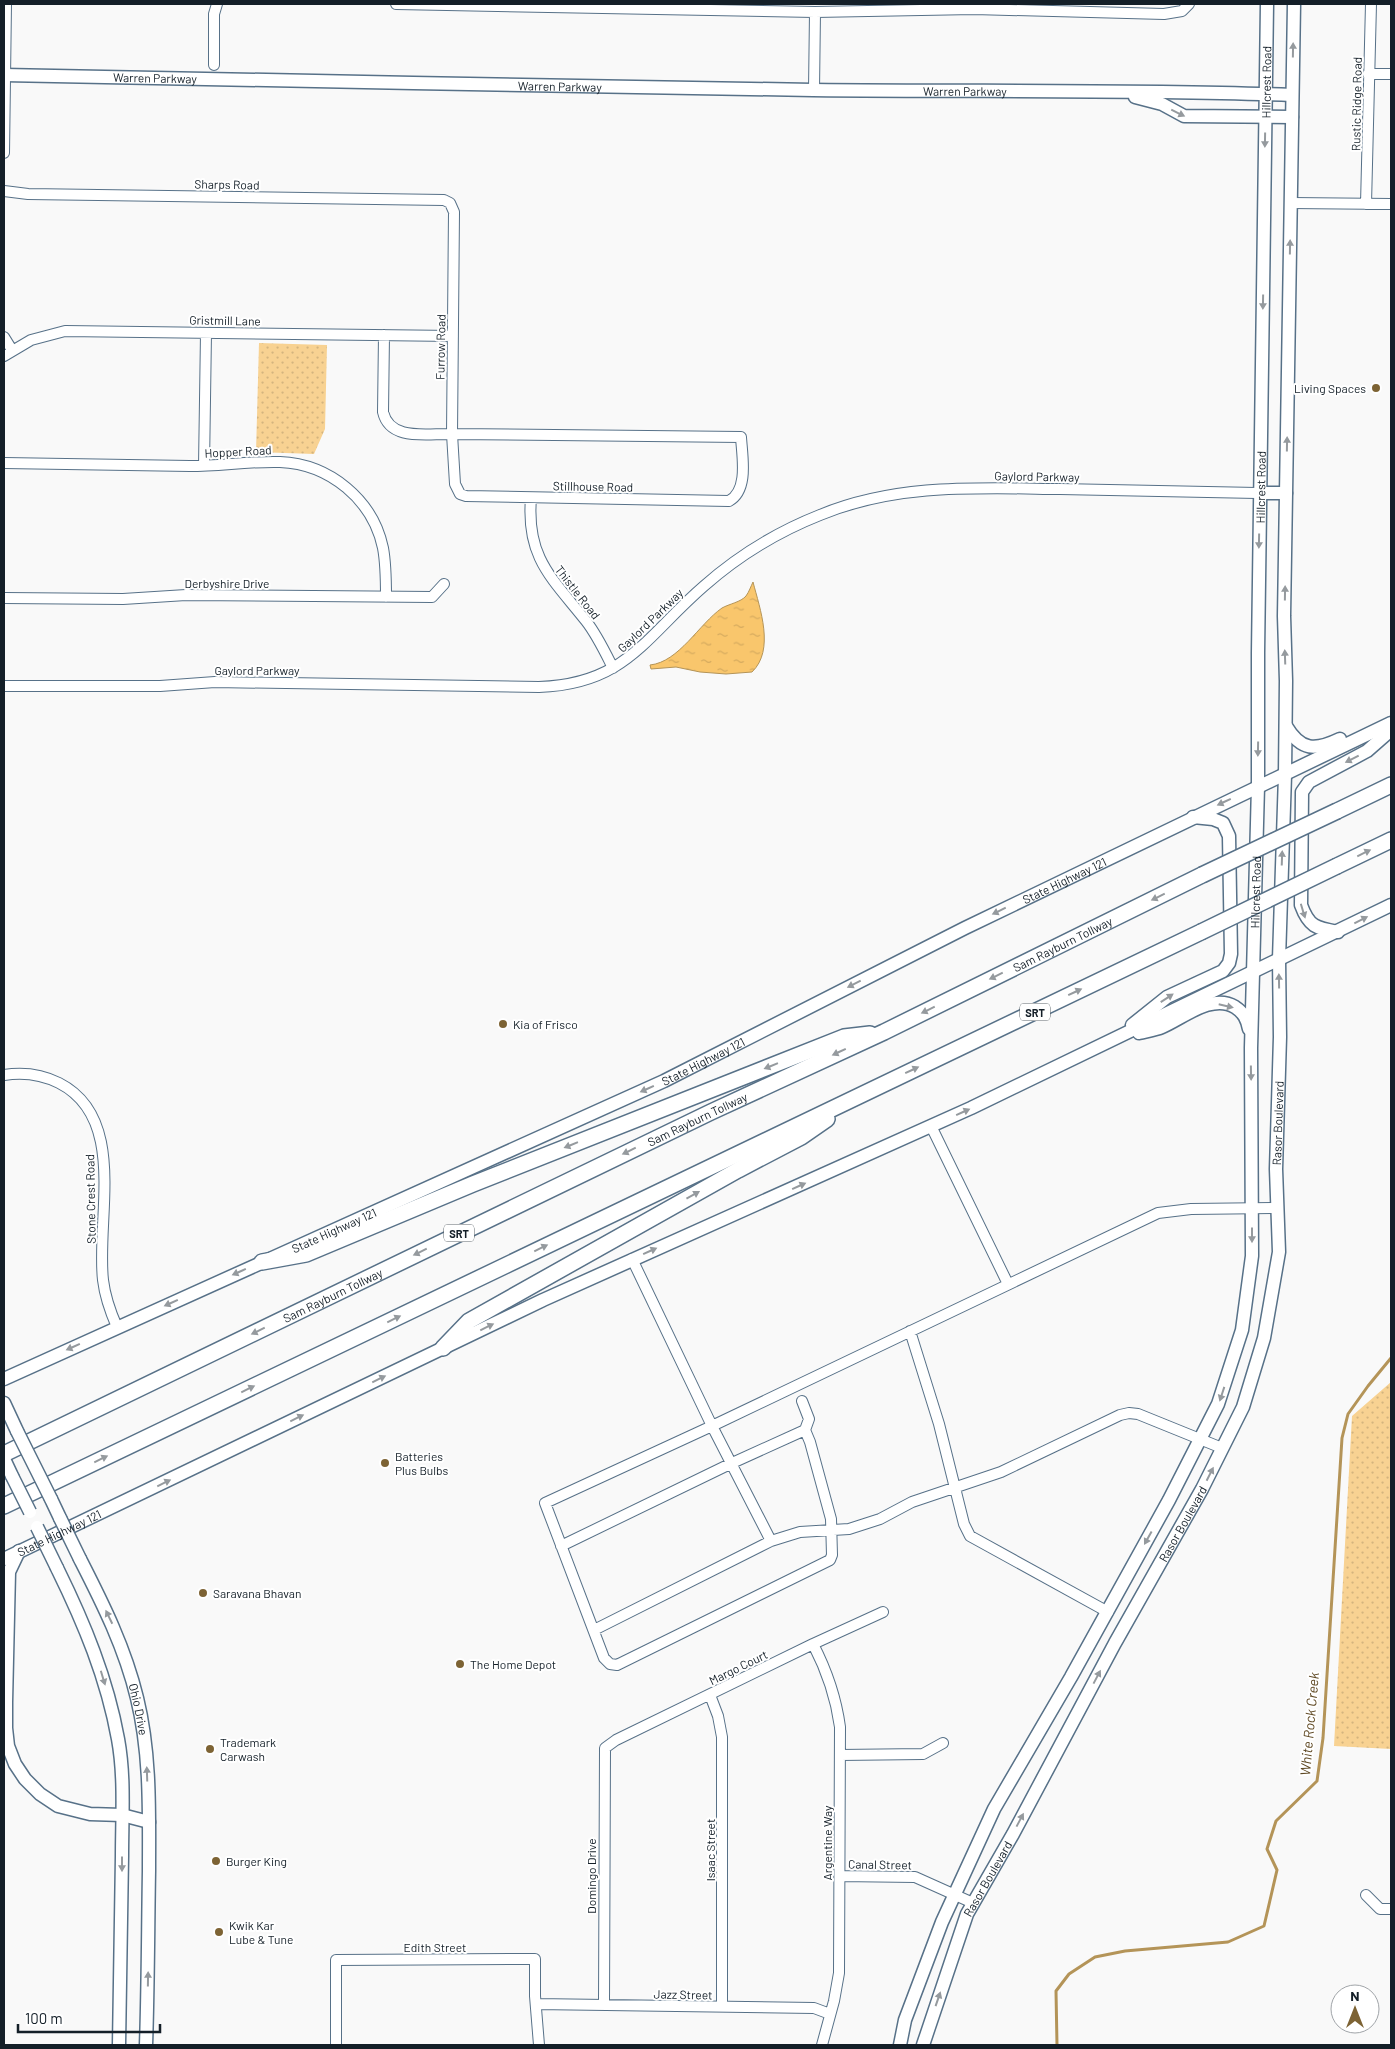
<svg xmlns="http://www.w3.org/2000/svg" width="1395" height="2049" font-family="Barlow,sans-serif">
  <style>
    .park { fill: url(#park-dots) }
    .water { fill: url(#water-ripples); stroke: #b49458 }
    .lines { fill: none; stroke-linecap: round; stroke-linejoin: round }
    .stream { stroke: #b49458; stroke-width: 3 }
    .minor-casing { stroke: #577188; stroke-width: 12 }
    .major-casing { stroke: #577188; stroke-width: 15 }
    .highway-casing { stroke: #577188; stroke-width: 18 }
    .minor { stroke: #fff; stroke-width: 10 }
    .major { stroke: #fff; stroke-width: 12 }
    .highway { stroke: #fff; stroke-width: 15 }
    .major-bridge-casing { stroke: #577188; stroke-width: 15; stroke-linecap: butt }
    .highway-bridge-casing { stroke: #577188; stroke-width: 18; stroke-linecap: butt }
    .major-bridge { stroke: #fff; stroke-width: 12 }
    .highway-bridge { stroke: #fff; stroke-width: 15 }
    .oneway { fill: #959a9e }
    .poi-dot { fill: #7d6334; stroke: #fff; stroke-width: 2 }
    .labels { text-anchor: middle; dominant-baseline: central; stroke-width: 4; stroke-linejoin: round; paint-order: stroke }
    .shield { fill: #fff; stroke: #5a6268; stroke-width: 1 }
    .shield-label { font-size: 11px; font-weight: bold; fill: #141f28 }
    .street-label { font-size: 12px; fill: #141f28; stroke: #fff }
    .poi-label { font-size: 12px; fill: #141f28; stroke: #fff; text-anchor: start }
    .water-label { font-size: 14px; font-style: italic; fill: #604a25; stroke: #fff }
  </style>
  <defs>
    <pattern id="park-dots" width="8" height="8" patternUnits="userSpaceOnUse" patternTransform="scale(1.25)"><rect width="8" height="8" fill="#f8d292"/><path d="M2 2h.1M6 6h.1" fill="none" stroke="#d4b47e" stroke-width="1.8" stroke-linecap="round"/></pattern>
    <pattern id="water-ripples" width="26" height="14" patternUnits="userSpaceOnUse" patternTransform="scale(1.25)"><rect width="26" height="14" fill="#f9c66c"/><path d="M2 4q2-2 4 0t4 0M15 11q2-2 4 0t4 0" fill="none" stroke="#d5aa5e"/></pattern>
  </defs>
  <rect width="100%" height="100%" fill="#f9f9f9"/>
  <path class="park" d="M 259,343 L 327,345 L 325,429 L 314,454 L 256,452 Z
    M 1391,1382 L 1391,1749 L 1334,1746 L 1352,1416 Z"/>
  <path class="water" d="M 753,582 C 760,609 775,650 752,672 L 726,674 L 700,672 L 676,667 L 651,669 L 650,665 C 679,662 699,624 722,608 C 729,604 741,602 746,596 C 749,592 751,586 753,582 Z"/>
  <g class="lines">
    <path class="stream" d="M 1057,2045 L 1056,1991 L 1069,1974 L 1095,1957 L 1125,1951 L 1228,1942 L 1264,1926 L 1277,1870 L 1267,1849 L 1276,1821 L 1317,1781 L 1323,1738 L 1342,1438 L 1348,1414 L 1368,1386 L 1391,1358"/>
    <defs>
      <path id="minor" d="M 396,4 L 815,12 L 974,9 L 1164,14 L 1182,11 L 1189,4
        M 214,65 L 214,14 L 217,4
        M 1368,74 L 1391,74
        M 814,90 L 815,12
        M 4,153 L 6,4
        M 4,191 L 28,194 L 444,200 L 450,203 L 454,212 L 452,434 L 455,484 L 460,494 L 466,496 L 729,501 C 749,490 742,456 741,437 L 452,434 C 428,433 390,442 383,412 L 384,335
        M 1291,203 L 1391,204
        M 1366,204 L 1371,4
        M 4,337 L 12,350
        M 4,356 L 31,340 L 65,331 L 453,336
        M 4,463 C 66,464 128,465 190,466 C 220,466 250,461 280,462 C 330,464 373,500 383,548 C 386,564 386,581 386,597
        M 204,466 L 206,333
        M 531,498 C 526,558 552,578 586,621 C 597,635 605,652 613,668
        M 4,598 L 123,599 L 186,595 L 432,597 L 444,584
        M 4,686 L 160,686 L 215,682 L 539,687 C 626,684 645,637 704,586 C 738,556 777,532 820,515 C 897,483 978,488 1060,489 C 1126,490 1193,492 1260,493
        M 4,1075 C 23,1072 41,1074 59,1083 C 128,1118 96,1218 103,1280 C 105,1297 110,1311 117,1327
        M 931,1126 L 1008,1284
        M 632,1259 L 712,1426 L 1158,1213 L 1191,1209 L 1278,1208
        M 910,1331 L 939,1424 L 964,1524 L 970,1536 L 1108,1612
        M 771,1541 L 800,1532 L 849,1529 L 880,1519 L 912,1502 L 1001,1472 L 1120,1415 L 1129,1413 L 1138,1414 L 1222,1448
        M 561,1546 L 730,1464 L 805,1430
        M 594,1630 L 771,1541 L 712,1426 L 545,1503 L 604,1658 L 610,1664 L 617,1665 L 830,1560 L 832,1555 L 831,1519 L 810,1442 L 805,1430 L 809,1419 L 802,1401
        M 813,1644 C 827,1671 836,1697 840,1727 L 839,1973 L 834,2001 L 822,2045
        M 710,1695 L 718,1716 L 722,1737 L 722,2007
        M 840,1755 L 923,1754 L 943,1743
        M 840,1876 L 915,1877 L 973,1903
        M 1366,1895 L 1380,1909 L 1391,1909
        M 536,2004 L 814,2008 L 830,2014
        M 604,2005 L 605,1748 L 616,1740 L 813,1644 L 883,1612
        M 336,2045 L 336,1960 L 513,1959 L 535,1959 L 535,1996 L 539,2045"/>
      <g id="major">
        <path id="s1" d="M 4,75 C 274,79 543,87 813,90 C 973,92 1133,89 1292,95"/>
        <path d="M 1135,97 L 1162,104 L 1184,116 L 1292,117"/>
        <path d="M 1260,493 L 1286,493"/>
        <path d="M 1286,726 C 1301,751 1315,751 1340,739"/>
        <path d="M 1338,932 C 1316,928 1309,927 1301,905 L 1302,792 L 1309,782 L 1367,751 L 1391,730"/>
        <path d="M 1132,1025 L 1167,997 L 1223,971 L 1229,963 L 1231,954 L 1229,836 L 1223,823 L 1213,819 L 1193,817"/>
        <path d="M 1139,1033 C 1147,1031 1155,1030 1162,1027 C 1183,1018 1212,993 1235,1007 C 1244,1013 1247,1019 1249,1029"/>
        <path id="s2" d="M 4,1379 L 664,1081 L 965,928 L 1391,723"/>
        <path d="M 4,1403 L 17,1431"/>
        <path d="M 4,1459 L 12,1476"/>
        <path d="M 51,1499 L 60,1518"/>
        <path d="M 19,1551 L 9,1572 L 6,1702 L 6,1728 L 8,1746 L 15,1764 L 25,1779 L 40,1794 L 58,1806 L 90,1814 L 122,1815 L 149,1822"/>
        <path id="s3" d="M 4,1559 L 543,1300 L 971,1108 L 1391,905"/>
        <path id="s4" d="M 80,1559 C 103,1604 125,1648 137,1698 C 151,1755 149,1814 149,1871 C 148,1929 148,1987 146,2045"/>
        <path d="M 57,1568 C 84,1623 107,1678 118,1739 C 125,1777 122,1817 122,1856 C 121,1919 120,1982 119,2045"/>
        <path id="s5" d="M 900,2045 L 905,2020 L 942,1922 L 994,1809 L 1071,1677 L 1169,1500 L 1218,1404 L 1242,1330 L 1252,1256 L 1251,1048 L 1258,786 L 1258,653 L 1267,4"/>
        <path id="s6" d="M 923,2045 L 967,1914 L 1013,1834 L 1115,1643 L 1202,1489 L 1243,1407 L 1264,1338 L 1279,1252 L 1276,1169 L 1280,1037 L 1279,959 L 1285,775 L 1286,681 L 1284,616 L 1294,4"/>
      </g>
      <g id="highway">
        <path d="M 1337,811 L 1391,785"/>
        <path d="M 1337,866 L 1391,840"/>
        <path d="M 262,1262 L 306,1254 L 473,1184 L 844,1037 L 870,1034"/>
        <path d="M 443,1348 L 469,1321 L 738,1170 L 801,1137 L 827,1119"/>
        <path id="s7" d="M 4,1454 L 711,1112 L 884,1032 L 1202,875"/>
        <path d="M 4,1506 L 1201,932"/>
      </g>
    </defs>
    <use href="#minor" class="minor-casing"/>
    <use href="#major" class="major-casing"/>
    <use href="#highway" class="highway-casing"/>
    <use href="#minor" class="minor"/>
    <use href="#major" class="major"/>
    <use href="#highway" class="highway"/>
    <defs>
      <path id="major-bridge" d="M 17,1431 L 51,1499
        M 12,1476 L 30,1512
        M 60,1518 L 80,1559
        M 37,1527 L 57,1568"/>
      <path id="highway-bridge" d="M 1202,875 L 1337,811
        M 1201,932 L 1337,866"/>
    </defs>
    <use href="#major-bridge" class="major-bridge-casing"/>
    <use href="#highway-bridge" class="highway-bridge-casing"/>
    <use href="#major-bridge" class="major-bridge"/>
    <use href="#highway-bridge" class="highway-bridge"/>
  </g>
  <defs><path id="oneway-solid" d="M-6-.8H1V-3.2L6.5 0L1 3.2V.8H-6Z" transform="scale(1.25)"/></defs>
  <g class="oneway">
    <use href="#oneway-solid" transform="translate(1293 50) rotate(-89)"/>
    <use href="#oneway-solid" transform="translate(1178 113) rotate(26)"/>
    <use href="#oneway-solid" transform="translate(1265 140) rotate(91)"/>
    <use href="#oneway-solid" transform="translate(1290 247) rotate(-89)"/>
    <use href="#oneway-solid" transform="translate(1263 302) rotate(91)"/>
    <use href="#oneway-solid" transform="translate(1287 444) rotate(-89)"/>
    <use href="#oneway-solid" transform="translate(1259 541) rotate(91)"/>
    <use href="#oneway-solid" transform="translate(1285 593) rotate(-89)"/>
    <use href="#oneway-solid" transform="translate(1285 657) rotate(-92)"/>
    <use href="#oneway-solid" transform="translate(1258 749) rotate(91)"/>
    <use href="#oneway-solid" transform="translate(1352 759) rotate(153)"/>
    <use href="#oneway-solid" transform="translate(1224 802) rotate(155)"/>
    <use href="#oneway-solid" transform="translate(1364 853) rotate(-26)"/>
    <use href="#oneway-solid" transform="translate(1282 858) rotate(-88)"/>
    <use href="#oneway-solid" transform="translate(1158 897) rotate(154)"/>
    <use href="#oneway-solid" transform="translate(999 911) rotate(154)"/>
    <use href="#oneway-solid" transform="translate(1303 911) rotate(73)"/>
    <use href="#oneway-solid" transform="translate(1361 920) rotate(-27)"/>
    <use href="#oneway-solid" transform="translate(996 976) rotate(154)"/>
    <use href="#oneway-solid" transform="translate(1279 981) rotate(-91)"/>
    <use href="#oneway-solid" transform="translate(854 984) rotate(153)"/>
    <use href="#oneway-solid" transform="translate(1075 992) rotate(-25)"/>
    <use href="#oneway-solid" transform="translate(1167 998) rotate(-33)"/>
    <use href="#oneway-solid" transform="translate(1226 1006) rotate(13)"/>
    <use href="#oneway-solid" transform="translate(928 1010) rotate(154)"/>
    <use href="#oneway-solid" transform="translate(839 1052) rotate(155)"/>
    <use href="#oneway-solid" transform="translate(771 1066) rotate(158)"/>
    <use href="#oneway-solid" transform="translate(912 1070) rotate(-25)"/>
    <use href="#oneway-solid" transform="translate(1251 1073) rotate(89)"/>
    <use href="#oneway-solid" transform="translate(647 1089) rotate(156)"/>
    <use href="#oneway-solid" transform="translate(963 1112) rotate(-24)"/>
    <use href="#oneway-solid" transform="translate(571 1145) rotate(158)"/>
    <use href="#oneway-solid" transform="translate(629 1151) rotate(154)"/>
    <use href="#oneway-solid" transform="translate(799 1186) rotate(-24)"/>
    <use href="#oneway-solid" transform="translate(693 1195) rotate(-29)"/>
    <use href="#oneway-solid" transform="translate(1252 1235) rotate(90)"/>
    <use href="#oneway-solid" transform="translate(541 1248) rotate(-26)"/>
    <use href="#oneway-solid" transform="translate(650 1251) rotate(-24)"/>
    <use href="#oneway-solid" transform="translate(420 1252) rotate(154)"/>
    <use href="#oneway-solid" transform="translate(239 1272) rotate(156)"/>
    <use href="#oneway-solid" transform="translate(171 1303) rotate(156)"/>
    <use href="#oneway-solid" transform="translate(394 1319) rotate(-26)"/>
    <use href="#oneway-solid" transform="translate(487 1327) rotate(-26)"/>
    <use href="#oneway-solid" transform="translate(258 1331) rotate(154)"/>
    <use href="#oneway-solid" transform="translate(73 1347) rotate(156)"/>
    <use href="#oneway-solid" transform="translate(379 1379) rotate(-26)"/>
    <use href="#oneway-solid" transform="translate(248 1389) rotate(-26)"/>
    <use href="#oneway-solid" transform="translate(1222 1394) rotate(108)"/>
    <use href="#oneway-solid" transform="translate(297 1418) rotate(-26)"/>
    <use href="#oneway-solid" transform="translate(101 1459) rotate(-26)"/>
    <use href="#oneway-solid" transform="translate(1210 1474) rotate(-63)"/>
    <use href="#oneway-solid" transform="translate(164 1483) rotate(-26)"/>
    <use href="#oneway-solid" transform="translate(1148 1538) rotate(119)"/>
    <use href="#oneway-solid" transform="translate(109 1617) rotate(-116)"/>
    <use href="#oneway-solid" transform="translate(1097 1677) rotate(-62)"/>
    <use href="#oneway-solid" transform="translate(103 1678) rotate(73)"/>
    <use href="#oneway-solid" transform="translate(147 1774) rotate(-92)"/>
    <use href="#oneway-solid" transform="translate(1020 1820) rotate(-62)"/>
    <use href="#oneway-solid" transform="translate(122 1864) rotate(90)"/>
    <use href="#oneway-solid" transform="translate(148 1979) rotate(-89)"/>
    <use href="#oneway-solid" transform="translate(938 1999) rotate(-71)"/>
  </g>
  <g class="poi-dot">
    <circle cx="1376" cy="388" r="5"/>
    <circle cx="503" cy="1024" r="5"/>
    <circle cx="385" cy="1463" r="5"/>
    <circle cx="203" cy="1593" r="5"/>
    <circle cx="460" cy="1664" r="5"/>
    <circle cx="210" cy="1749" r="5"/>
    <circle cx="216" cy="1861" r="5"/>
    <circle cx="219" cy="1932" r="5"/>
  </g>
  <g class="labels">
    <g class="shield">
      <rect x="1020" y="1003.5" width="30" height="17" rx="4"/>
      <rect x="444" y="1224.5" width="30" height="17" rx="4"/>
    </g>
    <g class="shield-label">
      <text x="1035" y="1012">SRT</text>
      <text x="459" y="1233">SRT</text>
    </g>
    <g class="street-label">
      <text stroke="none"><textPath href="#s1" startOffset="151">Warren Parkway</textPath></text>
      <text stroke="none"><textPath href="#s5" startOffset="2044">Hillcrest Road</textPath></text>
      <text stroke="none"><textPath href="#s1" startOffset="556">Warren Parkway</textPath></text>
      <text stroke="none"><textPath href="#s1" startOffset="961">Warren Parkway</textPath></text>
      <text transform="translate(1356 104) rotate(-89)">Rustic Ridge Road</text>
      <text transform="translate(227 184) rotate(1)">Sharps Road</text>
      <text transform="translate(225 320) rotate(1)">Gristmill Lane</text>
      <text transform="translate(440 347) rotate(-89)">Furrow Road</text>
      <text transform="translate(238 451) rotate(-3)">Hopper Road</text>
      <text transform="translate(1037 476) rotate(1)">Gaylord Parkway</text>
      <text transform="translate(593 486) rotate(1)">Stillhouse Road</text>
      <text stroke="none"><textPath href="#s5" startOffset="1639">Hillcrest Road</textPath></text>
      <text x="227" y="583">Derbyshire Drive</text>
      <text transform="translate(578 592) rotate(52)">Thistle Road</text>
      <text transform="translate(650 620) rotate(-44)">Gaylord Parkway</text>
      <text x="257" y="670">Gaylord Parkway</text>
      <text stroke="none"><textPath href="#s2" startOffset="1172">State Highway 121</textPath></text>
      <text stroke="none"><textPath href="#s5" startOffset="1234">Hillcrest Road</textPath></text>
      <text stroke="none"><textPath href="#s7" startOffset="1175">Sam Rayburn Tollway</textPath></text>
      <text stroke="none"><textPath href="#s2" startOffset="768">State Highway 121</textPath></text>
      <text stroke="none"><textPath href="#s7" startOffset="770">Sam Rayburn Tollway</textPath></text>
      <text stroke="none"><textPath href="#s6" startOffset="1004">Rasor Boulevard</textPath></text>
      <text transform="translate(90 1199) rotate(-91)">Stone Crest Road</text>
      <text stroke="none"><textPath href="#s2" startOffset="362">State Highway 121</textPath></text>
      <text stroke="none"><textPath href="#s7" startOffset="365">Sam Rayburn Tollway</textPath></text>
      <text stroke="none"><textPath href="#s6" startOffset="584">Rasor Boulevard</textPath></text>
      <text stroke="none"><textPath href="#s3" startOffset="61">State Highway 121</textPath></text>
      <text transform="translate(738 1667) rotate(-26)">Margo Court</text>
      <text stroke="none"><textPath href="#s4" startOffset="162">Ohio Drive</textPath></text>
      <text transform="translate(827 1843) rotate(-90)">Argentine Way</text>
      <text transform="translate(710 1850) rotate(-90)">Isaac Street</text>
      <text transform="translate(880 1864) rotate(1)">Canal Street</text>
      <text transform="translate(591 1876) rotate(-90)">Domingo Drive</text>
      <text stroke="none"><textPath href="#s6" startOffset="179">Rasor Boulevard</textPath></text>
      <text x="435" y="1947">Edith Street</text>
      <text transform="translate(683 1994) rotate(1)">Jazz Street</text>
    </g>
    <g class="poi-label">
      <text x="1366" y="388" text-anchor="end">Living Spaces</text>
      <text x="513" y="1024">Kia of Frisco</text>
      <text x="395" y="1456">Batteries<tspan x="395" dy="14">Plus Bulbs</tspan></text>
      <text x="213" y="1593">Saravana Bhavan</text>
      <text x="470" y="1664">The Home Depot</text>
      <text x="220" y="1742">Trademark<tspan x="220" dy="14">Carwash</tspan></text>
      <text x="226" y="1861">Burger King</text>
      <text x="229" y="1925">Kwik Kar<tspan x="229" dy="14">Lube &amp; Tune</tspan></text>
    </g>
    <g class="water-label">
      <text transform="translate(1309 1724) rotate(-85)">White Rock Creek</text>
    </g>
  </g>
  <rect width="1395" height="2049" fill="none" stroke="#141f28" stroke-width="10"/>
  <g transform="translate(1355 2009)"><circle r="24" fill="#ffffff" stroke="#a1a5a9"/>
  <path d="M0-4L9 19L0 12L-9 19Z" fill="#7d6334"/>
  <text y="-8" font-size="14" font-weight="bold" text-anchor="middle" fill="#141f28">N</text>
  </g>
  <path d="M18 2024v8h142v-8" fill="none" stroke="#141f28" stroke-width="2.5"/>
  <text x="25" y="2024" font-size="15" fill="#141f28" stroke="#ffffff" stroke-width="4" paint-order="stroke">100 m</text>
</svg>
